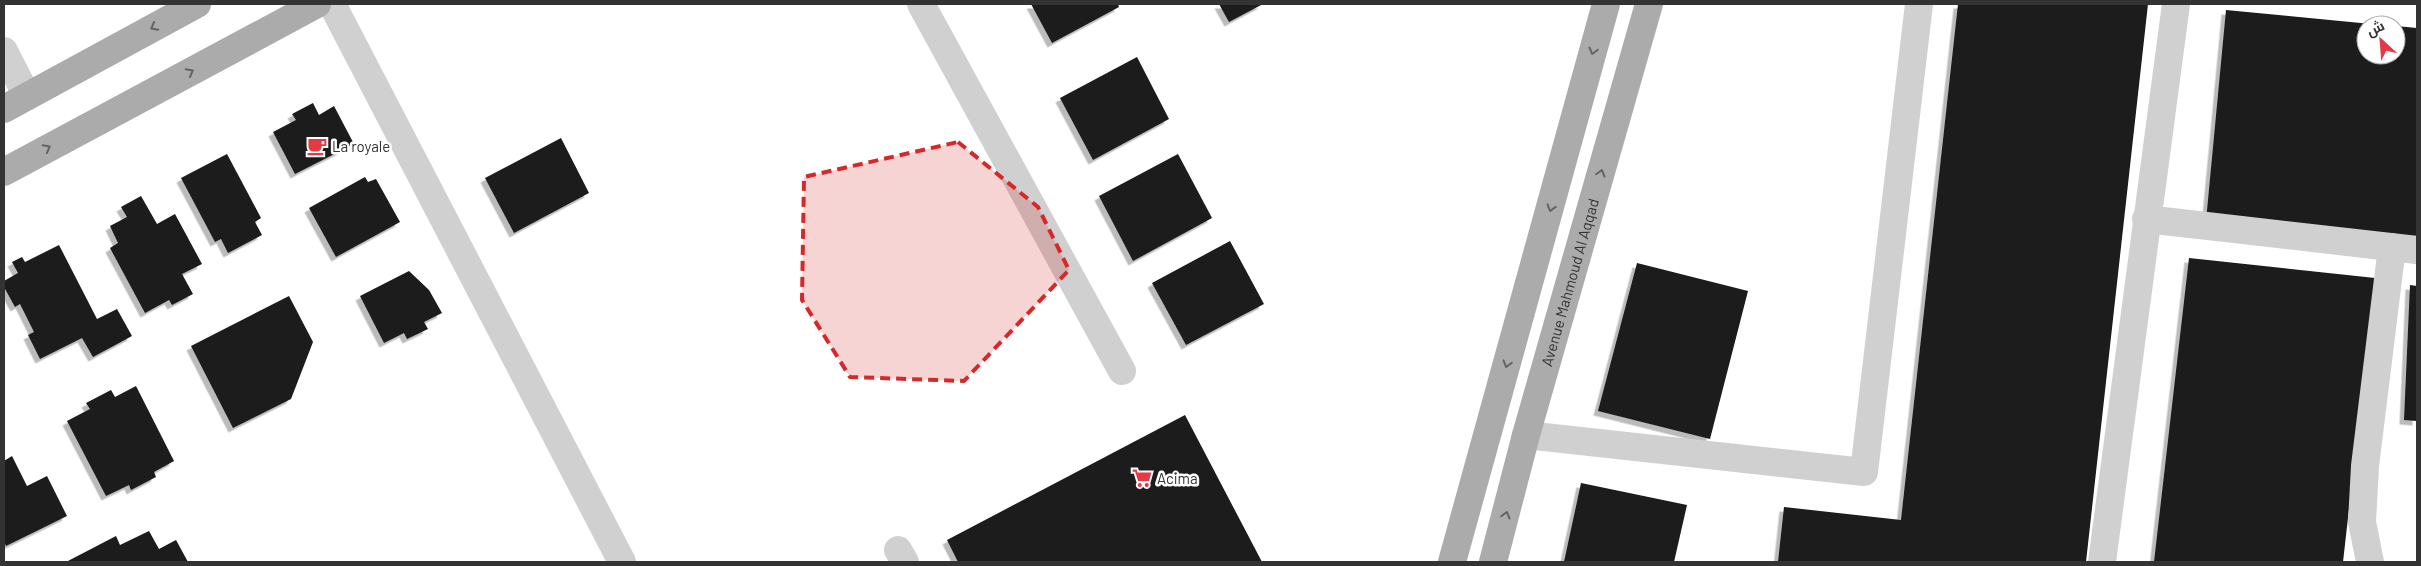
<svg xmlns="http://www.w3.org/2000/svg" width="2421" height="566" font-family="Barlow,Cairo,sans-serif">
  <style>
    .building { fill: #1a1a1a; filter: url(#shadow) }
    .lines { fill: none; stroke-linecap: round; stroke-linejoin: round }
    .minor { stroke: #d0d0d0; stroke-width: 28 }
    .major { stroke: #ababab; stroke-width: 28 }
    .oneway { stroke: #636363 }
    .marked { fill: #d62828; fill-opacity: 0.2; stroke: #d62828; stroke-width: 4; stroke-dasharray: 10 6; stroke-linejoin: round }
    .labels { text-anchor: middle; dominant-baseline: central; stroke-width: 5; stroke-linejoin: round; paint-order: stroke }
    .poi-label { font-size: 15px; fill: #333; stroke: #fff; text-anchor: start }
    .street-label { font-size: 15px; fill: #333; stroke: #fff }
  </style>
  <defs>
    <filter id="shadow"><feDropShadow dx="-4.5" dy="4.5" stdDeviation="0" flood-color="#0004"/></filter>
  </defs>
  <rect width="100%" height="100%" fill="#fff"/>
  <path class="building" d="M 1031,4 L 1118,4 L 1119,7 L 1052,43 Z
    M 1219,4 L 1263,4 L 1229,22 Z
    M 1958,4 L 2148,4 L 2086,562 L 1778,562 L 1784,507 L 1901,520 Z
    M 2226,10 L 2371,24 L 2366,25 L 2366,55 L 2396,55 L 2396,26 L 2417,28 L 2417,244 L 2206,221 Z
    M 1137,57 L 1169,119 L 1093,160 L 1060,98 Z
    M 313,103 L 319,115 L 334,106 L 354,144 L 295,174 L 273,132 L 296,120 L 292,114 Z
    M 561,138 L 589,193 L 514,233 L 485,178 Z
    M 227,154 L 261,218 L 255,222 L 262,235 L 228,253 L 221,239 L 215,242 L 181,178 Z
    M 1178,154 L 1212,218 L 1133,261 L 1099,196 Z
    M 365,177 L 368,182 L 376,179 L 400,222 L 336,257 L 309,208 Z
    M 141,196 L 157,224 L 175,214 L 202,264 L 182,274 L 193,294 L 172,305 L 169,300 L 145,313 L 110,248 L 118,243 L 110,226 L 127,217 L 121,207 Z
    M 1230,241 L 1264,304 L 1186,345 L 1152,283 Z
    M 59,245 L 97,319 L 117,309 L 132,336 L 93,357 L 82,338 L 40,359 L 28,335 L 34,332 L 20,304 L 15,307 L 4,287 L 4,281 L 18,273 L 12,262 L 22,257 L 25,262 Z
    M 2189,258 L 2375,278 L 2343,562 L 2154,562 Z
    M 1637,263 L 1748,291 L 1710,439 L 1598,411 Z
    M 409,271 L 429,290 L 442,313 L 424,322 L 428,329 L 407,339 L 404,333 L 384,343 L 360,296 Z
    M 2410,285 L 2417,286 L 2417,421 L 2404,420 Z
    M 289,296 L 313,342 L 291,399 L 233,428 L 191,346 Z
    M 136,386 L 174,461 L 154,472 L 156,477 L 131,490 L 129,485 L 106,496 L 67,421 L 90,409 L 86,403 L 111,390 L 115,397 Z
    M 1185,415 L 1262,562 L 958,562 L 947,540 Z
    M 12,456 L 27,486 L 47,476 L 67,516 L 6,546 L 4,542 L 4,461 Z
    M 1581,483 L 1687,505 L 1674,562 L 1564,562 Z
    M 149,531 L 159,549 L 176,540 L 188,562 L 66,562 L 116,536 L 120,545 Z"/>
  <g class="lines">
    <path class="minor" d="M 332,4 L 622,562
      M 921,4 L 1122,371
      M 4,51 L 27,96
      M 2146,219 L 2417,250
      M 1526,435 L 1864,472 L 1919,4
      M 898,550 L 905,562
      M 2102,562 L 2176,4
      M 2370,562 L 2362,522 L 2365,466 L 2392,247"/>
    <g class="major">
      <path d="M 4,109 L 197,4"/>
      <path d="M 4,172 L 317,4"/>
      <path d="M 1452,562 L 1606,4"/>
      <path id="s1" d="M 1493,562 L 1526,435 L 1649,4"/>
    </g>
  </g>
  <defs><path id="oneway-chevron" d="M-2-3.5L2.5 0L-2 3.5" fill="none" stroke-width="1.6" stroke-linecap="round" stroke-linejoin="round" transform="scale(1.25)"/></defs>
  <g class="oneway">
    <use href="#oneway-chevron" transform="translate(154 27) rotate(152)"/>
    <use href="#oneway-chevron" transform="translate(1593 51) rotate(105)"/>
    <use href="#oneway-chevron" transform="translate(190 72) rotate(-28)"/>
    <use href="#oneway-chevron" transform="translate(47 148) rotate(-28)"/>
    <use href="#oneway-chevron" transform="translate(1601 173) rotate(-74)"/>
    <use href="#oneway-chevron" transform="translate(1551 208) rotate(106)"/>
    <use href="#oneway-chevron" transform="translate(1507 364) rotate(106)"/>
    <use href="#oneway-chevron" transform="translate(1506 515) rotate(-75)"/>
  </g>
  <path class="marked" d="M 958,142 L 1038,207 L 1069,270 L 964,381 L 850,377 L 802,300 L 804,177 Z"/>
  <defs>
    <symbol id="cafe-bare" viewBox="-9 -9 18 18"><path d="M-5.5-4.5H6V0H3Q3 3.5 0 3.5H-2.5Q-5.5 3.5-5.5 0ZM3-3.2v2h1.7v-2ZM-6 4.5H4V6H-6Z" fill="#e63946" stroke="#fff" stroke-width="2.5" paint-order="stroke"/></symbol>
    <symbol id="supermarket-bare" viewBox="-9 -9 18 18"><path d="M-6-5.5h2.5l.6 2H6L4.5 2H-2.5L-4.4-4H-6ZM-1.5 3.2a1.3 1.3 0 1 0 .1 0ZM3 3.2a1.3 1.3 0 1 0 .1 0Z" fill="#e63946" stroke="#fff" stroke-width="2.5" paint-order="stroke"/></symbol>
  </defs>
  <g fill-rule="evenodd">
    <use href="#cafe-bare" x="303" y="132" width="28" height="28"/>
    <use href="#supermarket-bare" x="1128" y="464" width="28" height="28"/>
  </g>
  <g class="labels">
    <g class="poi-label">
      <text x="332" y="146">La royale</text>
      <text x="1157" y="478">Acima</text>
    </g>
    <g class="street-label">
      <text stroke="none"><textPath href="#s1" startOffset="290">Avenue Mahmoud Al Aqqad</textPath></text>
    </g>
  </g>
  <rect width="2421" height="566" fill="none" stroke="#333333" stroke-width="10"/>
  <g transform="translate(2381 40) rotate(334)"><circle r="24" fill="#ffffff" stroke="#adadad"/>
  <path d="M0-4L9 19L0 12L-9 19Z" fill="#e63946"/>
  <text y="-8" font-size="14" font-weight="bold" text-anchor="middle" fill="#333333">ش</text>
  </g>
</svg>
